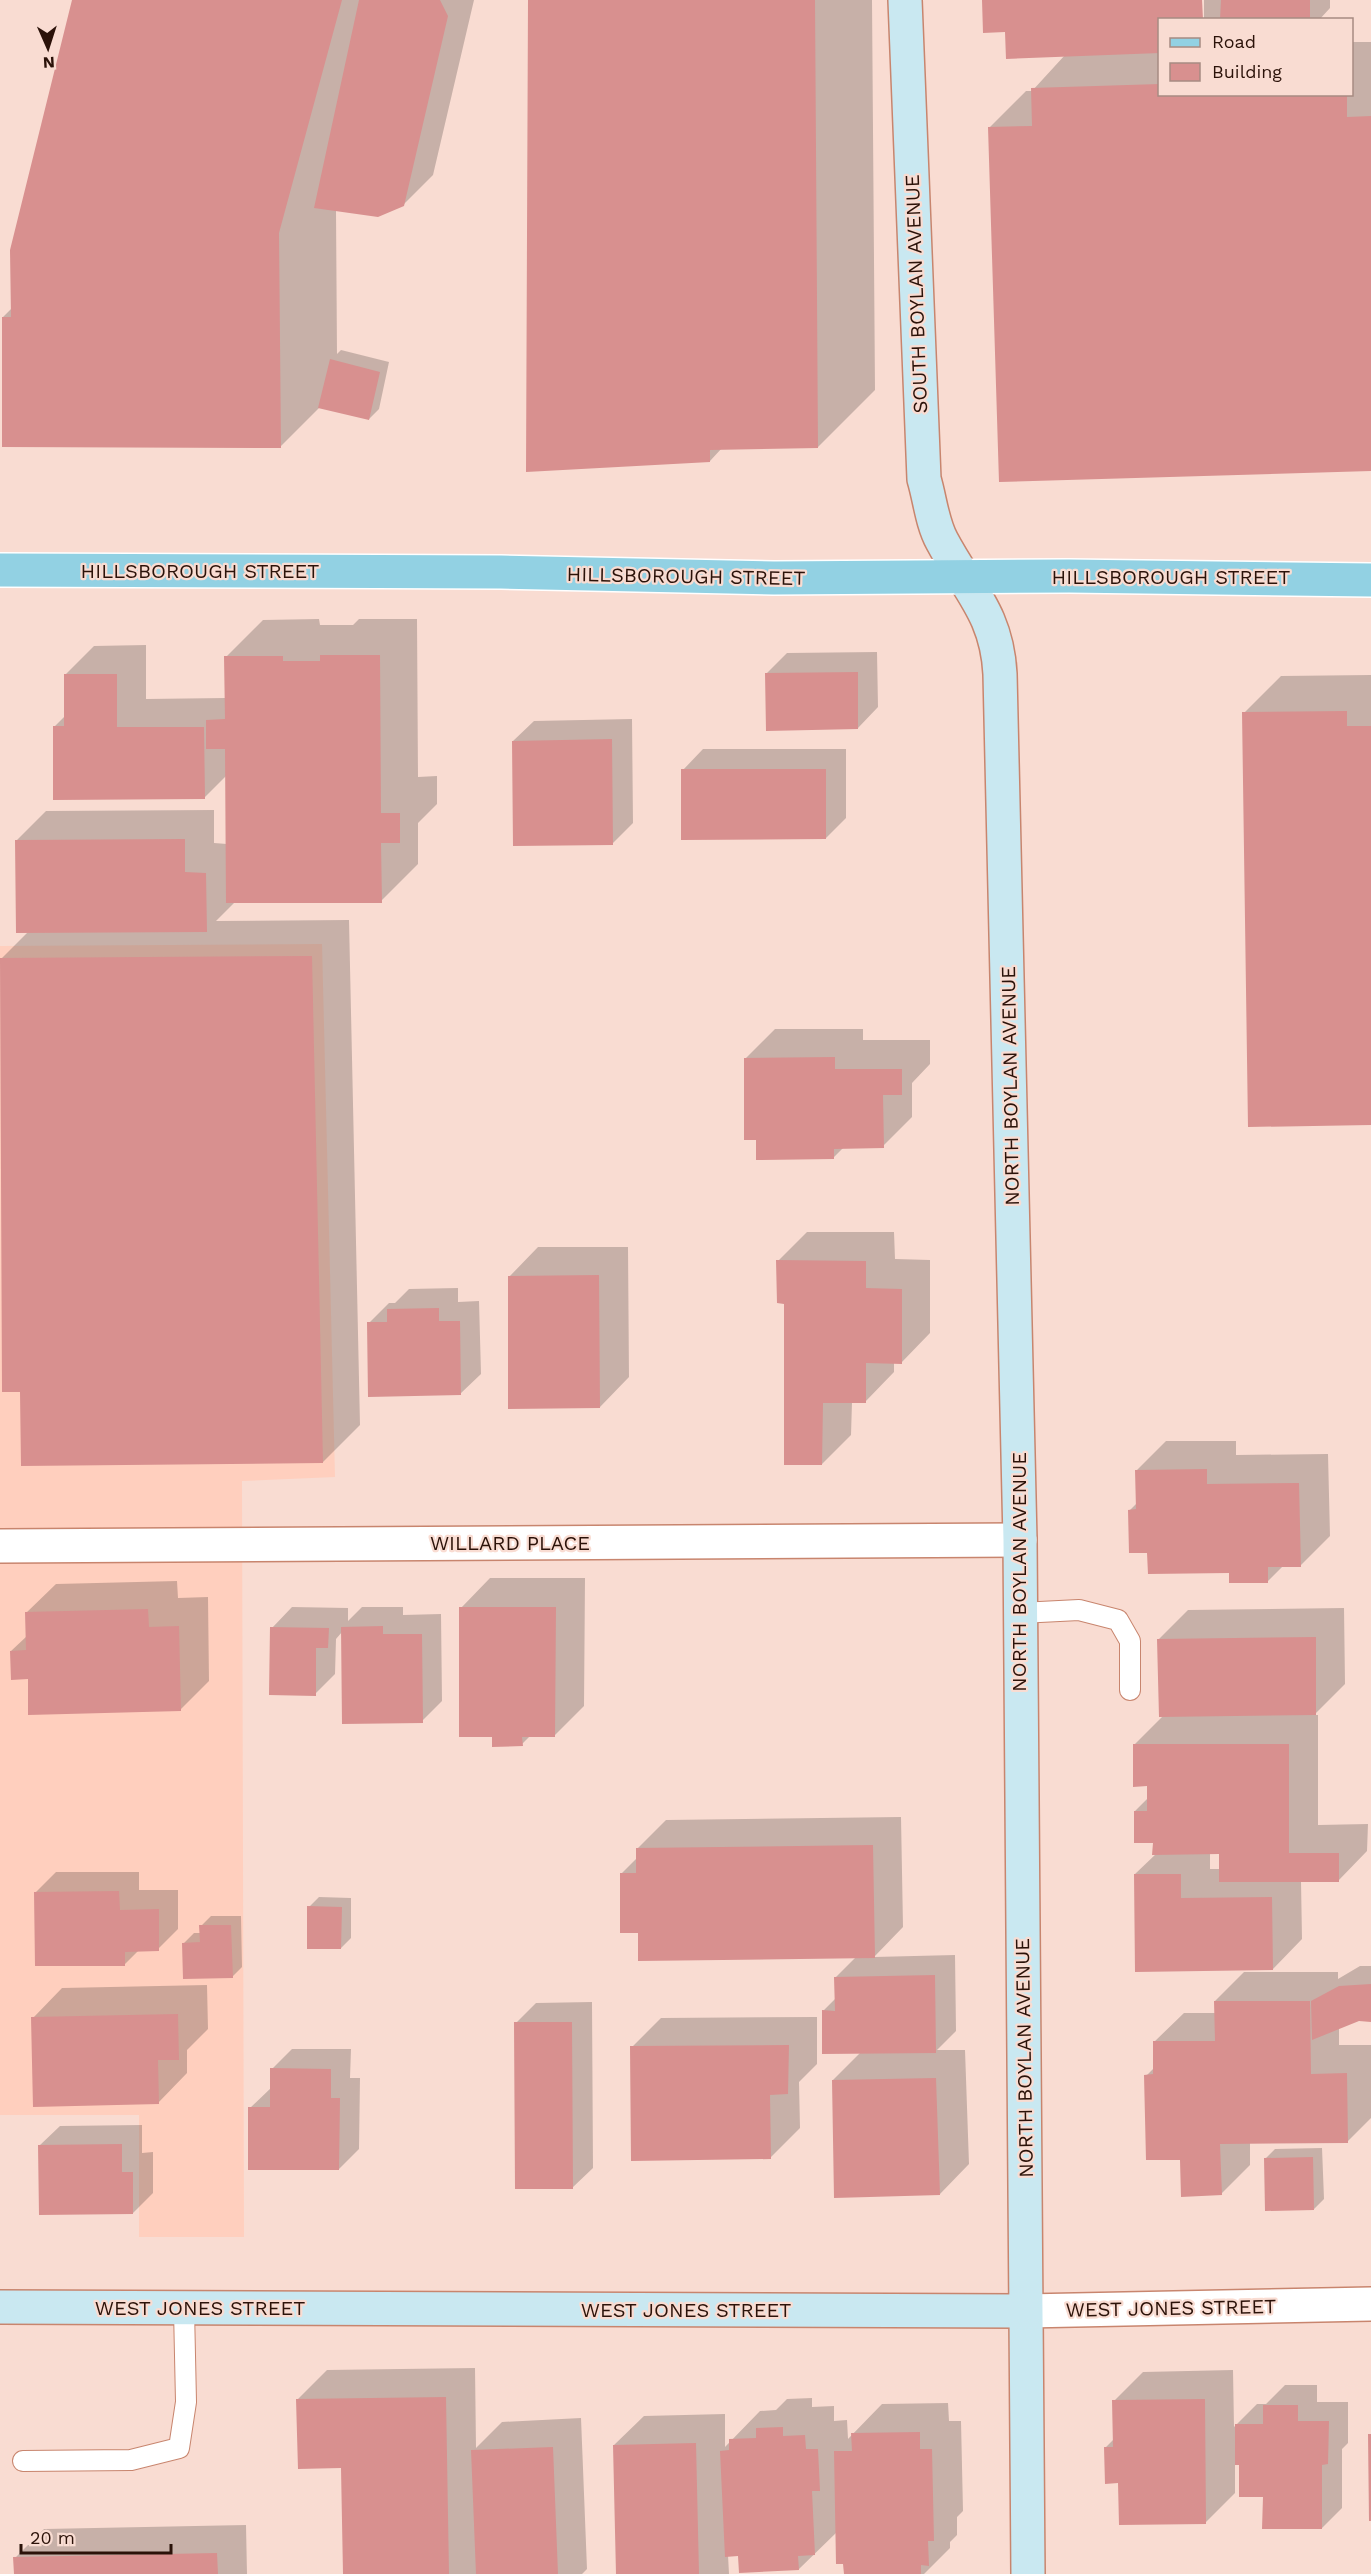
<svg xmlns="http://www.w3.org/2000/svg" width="1371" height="2574" font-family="'Work Sans',sans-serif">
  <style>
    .built { fill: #ffcfbe }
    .shadow { fill: #0003; fill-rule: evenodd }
    .building { fill: #d8908f }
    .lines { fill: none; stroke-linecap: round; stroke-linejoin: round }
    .lane-casing { stroke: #c8856e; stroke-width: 22 }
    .street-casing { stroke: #c8856e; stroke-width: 36 }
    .secondary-casing { stroke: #c8856e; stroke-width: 36 }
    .primary-casing { stroke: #fff; stroke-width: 36 }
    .lane { stroke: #fff; stroke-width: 20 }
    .street { stroke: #fff; stroke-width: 33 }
    .secondary { stroke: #c9e8f1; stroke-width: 33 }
    .primary { stroke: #92d1e3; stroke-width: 33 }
    .labels { text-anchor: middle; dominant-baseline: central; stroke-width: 4.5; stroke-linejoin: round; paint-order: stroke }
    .street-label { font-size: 20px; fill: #2b1209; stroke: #f9dcd2 }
  </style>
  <rect width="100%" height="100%" fill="#f9dcd2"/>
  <path class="built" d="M 322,944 L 335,1477 L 242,1481 L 244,2237 L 139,2237 L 139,2115 L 0,2115 L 0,946 Z"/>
  <path class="shadow" d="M 73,0 L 474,0 L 433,175 L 403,205 L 336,210 L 337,354 L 341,350 L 389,362 L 379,409 L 369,419 L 320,407 L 280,447 L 3,317 L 12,308 Z
    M 530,0 L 872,0 L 875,390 L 818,447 L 722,448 L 710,461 Z
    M 984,0 L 1201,0 L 1160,20 L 1160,94 L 1352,94 L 1352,42 L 1371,42 L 1371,469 L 989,128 L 1026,91 L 1032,91 L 1065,55 L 1006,30 Z
    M 1204,0 L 1330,0 L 1330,8 L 1319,20 L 1204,20 Z
    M 319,619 L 320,625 L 353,625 L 359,619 L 417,619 L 418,777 L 437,776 L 437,804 L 418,823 L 418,864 L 381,901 L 235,902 L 216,921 L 349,920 L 360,1425 L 323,1462 L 22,1391 L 1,959 L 28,932 L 17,840 L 46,811 L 214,810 L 214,843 L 227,844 L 227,775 L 204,798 L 54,727 L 65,716 L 65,675 L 94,646 L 146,645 L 146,699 L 226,698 L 226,657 L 263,620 Z
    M 877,652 L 878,707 L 858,728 L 767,673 L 787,653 Z
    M 1371,675 L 1371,1123 L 1244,713 L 1281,676 Z
    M 632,719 L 633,823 L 613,843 L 513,741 L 534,721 Z
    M 703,749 L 846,749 L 846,818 L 826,838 L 683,770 Z
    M 775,1029 L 863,1029 L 863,1040 L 930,1040 L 930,1064 L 912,1083 L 912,1117 L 883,1146 L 844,1147 L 833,1158 L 757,1139 L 746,1058 Z
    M 807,1232 L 894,1232 L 895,1259 L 930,1260 L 930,1333 L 901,1363 L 894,1362 L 894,1372 L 865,1402 L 852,1402 L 851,1435 L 822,1464 L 778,1261 Z
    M 538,1247 L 628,1247 L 629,1377 L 600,1407 L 509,1277 Z
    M 458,1288 L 458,1302 L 479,1301 L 481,1374 L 460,1394 L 369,1323 L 389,1303 L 395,1303 L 409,1289 Z
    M 1166,1441 L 1236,1441 L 1236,1455 L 1328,1454 L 1330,1536 L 1300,1566 L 1283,1566 L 1267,1582 L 1149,1551 L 1130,1510 L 1137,1503 L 1137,1470 Z
    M 490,1578 L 585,1578 L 584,1706 L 555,1735 L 531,1735 L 522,1744 L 493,1736 L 461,1608 Z
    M 177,1581 L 178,1598 L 208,1597 L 209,1681 L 180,1710 L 29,1677 L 11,1651 L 27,1636 L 26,1613 L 56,1584 Z
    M 292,1607 L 348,1608 L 348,1621 L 362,1607 L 403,1607 L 403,1615 L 441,1614 L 442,1701 L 422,1721 L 342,1632 L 336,1639 L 335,1674 L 315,1694 L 272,1628 Z
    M 1344,1608 L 1345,1684 L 1314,1715 L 1318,1715 L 1318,1825 L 1368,1824 L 1367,1851 L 1338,1881 L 1301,1881 L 1302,1939 L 1273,1969 L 1135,1874 L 1157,1853 L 1154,1841 L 1135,1811 L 1148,1798 L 1148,1784 L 1135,1744 L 1164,1715 L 1159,1639 L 1188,1610 ZM 1210,1853 L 1220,1853 L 1220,1869 L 1210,1869 Z
    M 901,1817 L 903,1927 L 874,1957 L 955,1955 L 956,2031 L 937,2050 L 965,2050 L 969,2164 L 940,2194 L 833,2080 L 861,2052 L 823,2011 L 836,1998 L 836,1977 L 856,1957 L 639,1932 L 621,1874 L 637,1858 L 637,1849 L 666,1820 Z
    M 56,1872 L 139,1872 L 139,1890 L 178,1890 L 178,1929 L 158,1949 L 139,1950 L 125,1964 L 36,1892 Z
    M 319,1897 L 351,1898 L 351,1938 L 341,1948 L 309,1907 Z
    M 211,1916 L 241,1916 L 242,1967 L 232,1977 L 184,1943 L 194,1933 L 201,1933 L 201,1926 Z
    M 1360,1966 L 1371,1966 L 1371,2020 L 1359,2019 L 1339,2027 L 1339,2045 L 1371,2045 L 1371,2118 L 1347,2142 L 1250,2142 L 1250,2165 L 1221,2194 L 1181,2159 L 1146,2076 L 1155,2067 L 1154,2042 L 1184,2013 L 1215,2013 L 1215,2001 L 1244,1972 L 1338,1972 L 1338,1979 Z
    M 207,1985 L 208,2029 L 187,2050 L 187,2073 L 158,2103 L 33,2018 L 62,1988 Z
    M 592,2002 L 593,2168 L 572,2188 L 516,2023 L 536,2003 Z
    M 817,2017 L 817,2064 L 799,2082 L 800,2128 L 770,2158 L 632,2047 L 661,2018 Z
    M 292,2049 L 351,2049 L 350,2078 L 360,2078 L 359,2149 L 339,2169 L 250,2108 L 272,2087 L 272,2069 Z
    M 142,2125 L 142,2153 L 153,2152 L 153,2193 L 133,2213 L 39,2146 L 60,2126 Z
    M 1322,2148 L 1324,2199 L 1314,2209 L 1265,2159 L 1275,2149 Z
    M 475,2368 L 476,2448 L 502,2422 L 581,2418 L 587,2569 L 582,2574 L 344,2574 L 343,2466 L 297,2400 L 327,2370 Z
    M 1233,2370 L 1234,2427 L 1257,2404 L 1266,2404 L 1285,2385 L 1317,2385 L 1317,2402 L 1348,2402 L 1348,2443 L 1342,2449 L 1342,2508 L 1322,2528 L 1264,2495 L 1241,2463 L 1235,2464 L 1235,2493 L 1206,2522 L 1120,2481 L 1105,2448 L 1114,2439 L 1114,2401 L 1143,2372 Z
    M 812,2398 L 812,2407 L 834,2406 L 834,2421 L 847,2420 L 848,2439 L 882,2404 L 948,2403 L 949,2421 L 961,2421 L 963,2511 L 957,2517 L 957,2535 L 950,2542 L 950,2548 L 924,2574 L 845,2574 L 845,2562 L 837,2532 L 799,2569 L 740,2554 L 728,2555 L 729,2574 L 618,2574 L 614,2445 L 644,2416 L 725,2414 L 725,2447 L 760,2411 L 776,2410 L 787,2399 Z
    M 246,2525 L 247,2574 L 15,2574 L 15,2558 L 44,2529 Z"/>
  <path class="building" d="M 72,0 L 342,0 L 279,233 L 281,448 L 2,447 L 2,317 L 11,317 L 10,250 Z
    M 359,0 L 440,0 L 448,16 L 404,206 L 378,217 L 314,208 Z
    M 528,0 L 815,0 L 818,448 L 710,450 L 710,462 L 526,472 Z
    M 982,0 L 1202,0 L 1203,20 L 1160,20 L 1160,53 L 1006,59 L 1005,32 L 983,33 Z
    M 1221,0 L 1310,0 L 1310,20 L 1220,20 Z
    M 1160,84 L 1160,94 L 1347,94 L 1347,117 L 1371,116 L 1371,471 L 999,482 L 988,127 L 1032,126 L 1031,88 Z
    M 330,359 L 380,372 L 369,420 L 318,408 Z
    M 320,655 L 380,655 L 381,813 L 400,813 L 400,843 L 381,843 L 382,903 L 226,903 L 225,749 L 206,749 L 206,720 L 225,719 L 224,656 L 283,656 L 283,661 L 320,661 Z
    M 858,672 L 858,729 L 766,731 L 765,673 Z
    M 64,674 L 117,674 L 117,727 L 204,727 L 205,799 L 53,800 L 53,726 L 64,726 Z
    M 1347,711 L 1347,726 L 1371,726 L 1371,1125 L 1248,1127 L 1242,712 Z
    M 612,739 L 613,845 L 513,846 L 512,741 Z
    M 681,769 L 826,769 L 826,839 L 681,840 Z
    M 185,839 L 185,872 L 206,873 L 207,932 L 16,933 L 15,840 Z
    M 312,956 L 323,1463 L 21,1466 L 20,1392 L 2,1392 L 0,958 Z
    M 835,1057 L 835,1069 L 902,1069 L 902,1095 L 883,1095 L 884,1148 L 834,1149 L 834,1159 L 756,1160 L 756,1140 L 744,1140 L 744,1058 Z
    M 776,1260 L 866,1261 L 866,1288 L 902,1289 L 902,1364 L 866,1363 L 866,1403 L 823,1403 L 822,1465 L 784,1465 L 784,1304 L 777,1303 Z
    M 599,1275 L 600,1408 L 508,1409 L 508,1276 Z
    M 439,1308 L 439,1321 L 460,1321 L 461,1395 L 368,1397 L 367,1322 L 387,1322 L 387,1309 Z
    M 1207,1469 L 1207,1484 L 1299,1483 L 1301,1567 L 1268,1567 L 1268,1583 L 1229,1583 L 1229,1573 L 1148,1574 L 1147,1553 L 1129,1553 L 1128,1510 L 1136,1509 L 1135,1470 Z
    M 459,1607 L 556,1607 L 555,1737 L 522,1737 L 523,1746 L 492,1747 L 492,1737 L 459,1737 Z
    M 148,1609 L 149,1627 L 179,1626 L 181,1711 L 28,1715 L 28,1679 L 11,1680 L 10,1651 L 26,1650 L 25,1612 Z
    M 383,1626 L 383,1634 L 422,1634 L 423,1723 L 342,1724 L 341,1627 Z
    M 270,1627 L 329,1628 L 328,1648 L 316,1648 L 316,1696 L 269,1695 Z
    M 1316,1637 L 1316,1715 L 1159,1717 L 1157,1639 Z
    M 1133,1744 L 1289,1744 L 1289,1853 L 1339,1853 L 1339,1882 L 1219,1882 L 1219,1854 L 1152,1855 L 1153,1843 L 1134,1843 L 1134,1811 L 1147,1811 L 1147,1786 L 1133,1787 Z
    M 873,1845 L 875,1958 L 638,1961 L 638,1933 L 620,1933 L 620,1873 L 636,1873 L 636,1848 Z
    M 1134,1874 L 1181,1874 L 1181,1898 L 1272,1897 L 1273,1970 L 1135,1972 Z
    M 119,1891 L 120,1910 L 159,1909 L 159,1951 L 125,1952 L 125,1966 L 35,1966 L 34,1892 Z
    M 307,1906 L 342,1907 L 341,1949 L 307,1949 Z
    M 199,1925 L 231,1925 L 233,1978 L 183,1979 L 182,1943 L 200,1942 Z
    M 935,1975 L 936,2053 L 822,2054 L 822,2010 L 835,2011 L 834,1977 Z
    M 1371,1984 L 1371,2022 L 1359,2021 L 1312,2040 L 1311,2001 L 1339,1986 Z
    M 1214,2001 L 1310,2001 L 1311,2074 L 1347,2073 L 1348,2143 L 1220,2144 L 1222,2195 L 1181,2197 L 1180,2160 L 1146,2160 L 1144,2075 L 1153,2074 L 1153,2041 L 1215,2041 Z
    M 178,2014 L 179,2060 L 158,2060 L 159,2104 L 33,2107 L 31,2017 Z
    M 514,2022 L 572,2022 L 573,2189 L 515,2189 Z
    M 789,2045 L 788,2094 L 770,2095 L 771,2159 L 631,2161 L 630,2046 Z
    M 270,2068 L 331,2069 L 331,2098 L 340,2098 L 339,2170 L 248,2170 L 248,2107 L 270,2107 Z
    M 936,2078 L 940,2195 L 834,2198 L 832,2080 Z
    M 122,2144 L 122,2172 L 133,2172 L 133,2214 L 39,2215 L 38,2145 Z
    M 1313,2157 L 1314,2210 L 1265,2211 L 1264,2158 Z
    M 446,2397 L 449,2574 L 343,2574 L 341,2468 L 298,2469 L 296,2399 Z
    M 1205,2399 L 1206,2524 L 1119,2525 L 1118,2483 L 1105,2484 L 1104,2447 L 1113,2447 L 1112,2400 Z
    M 1263,2405 L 1298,2405 L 1298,2421 L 1329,2421 L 1328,2464 L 1322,2465 L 1322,2529 L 1262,2529 L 1263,2497 L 1239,2497 L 1239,2465 L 1235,2465 L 1235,2424 L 1263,2424 Z
    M 783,2427 L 783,2436 L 805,2435 L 806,2449 L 818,2449 L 820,2491 L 812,2491 L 815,2555 L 798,2556 L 799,2570 L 739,2573 L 738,2556 L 725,2557 L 720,2451 L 729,2450 L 729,2439 L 756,2438 L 756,2428 Z
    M 920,2432 L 920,2449 L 932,2449 L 934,2541 L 928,2541 L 929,2566 L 921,2565 L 921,2574 L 844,2574 L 843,2564 L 836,2564 L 834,2451 L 852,2451 L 851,2433 Z
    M 1368,2434 L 1371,2434 L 1371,2521 L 1369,2521 Z
    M 696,2443 L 699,2574 L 616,2574 L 613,2445 Z
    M 553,2447 L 558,2574 L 476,2574 L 471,2450 Z
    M 217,2553 L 218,2574 L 14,2574 L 13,2557 Z"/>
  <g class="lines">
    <defs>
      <path id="lane" d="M 1020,1613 L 1079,1610 L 1118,1620 L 1130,1641 L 1130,1690
        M 23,2461 L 131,2460 L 179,2448 L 186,2402 L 184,2309"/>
      <path id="street" d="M 0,1546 L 1020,1540
        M 1026,2311 L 1371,2304"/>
      <path id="secondary" d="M 905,0 L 924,479 C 930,499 932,523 942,541 C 968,590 997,614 1000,674 L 1020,1540 L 1028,2574
        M 0,2307 L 1026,2311"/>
      <path id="primary" d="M 0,570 L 501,572 L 774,578 L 1069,576 L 1371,580"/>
    </defs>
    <use href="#lane" class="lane-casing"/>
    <use href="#street" class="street-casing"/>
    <use href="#secondary" class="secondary-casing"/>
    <use href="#primary" class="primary-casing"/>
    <use href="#lane" class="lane"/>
    <use href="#street" class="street"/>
    <use href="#secondary" class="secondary"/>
    <use href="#primary" class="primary"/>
  </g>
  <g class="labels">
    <g class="street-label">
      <text transform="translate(916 294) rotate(-92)">SOUTH BOYLAN AVENUE</text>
      <text x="200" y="571">HILLSBOROUGH STREET</text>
      <text transform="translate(686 576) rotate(1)">HILLSBOROUGH STREET</text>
      <text x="1171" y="577">HILLSBOROUGH STREET</text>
      <text transform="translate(1010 1086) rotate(-91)">NORTH BOYLAN AVENUE</text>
      <text x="510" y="1543">WILLARD PLACE</text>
      <text transform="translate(1019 1572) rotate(-90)">NORTH BOYLAN AVENUE</text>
      <text transform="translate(1024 2058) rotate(-91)">NORTH BOYLAN AVENUE</text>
      <text x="200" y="2308">WEST JONES STREET</text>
      <text transform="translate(1171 2308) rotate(-1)">WEST JONES STREET</text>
      <text x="686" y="2310">WEST JONES STREET</text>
    </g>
  </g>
  <rect x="1158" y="18" width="195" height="78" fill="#f9dcd2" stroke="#a78b82" stroke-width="1.5"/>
  <rect x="1170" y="38" width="30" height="9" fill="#92d1e3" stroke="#a78b82" stroke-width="1.5"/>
  <text x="1212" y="48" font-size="18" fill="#2b1209">Road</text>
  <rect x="1170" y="63" width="30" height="18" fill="#d8908f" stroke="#a78b82" stroke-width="1.5"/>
  <text x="1212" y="78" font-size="18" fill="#2b1209">Building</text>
  <g transform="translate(48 48) rotate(177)" stroke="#f9dcd2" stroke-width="4.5" paint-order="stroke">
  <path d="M0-4.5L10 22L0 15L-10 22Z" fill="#2b1209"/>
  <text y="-9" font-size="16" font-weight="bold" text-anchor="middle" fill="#2b1209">N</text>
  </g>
  <path d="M21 2544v9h150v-9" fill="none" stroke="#2b1209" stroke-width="3"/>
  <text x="30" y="2544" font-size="18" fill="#2b1209" stroke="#f9dcd2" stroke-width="4.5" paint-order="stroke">20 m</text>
</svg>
